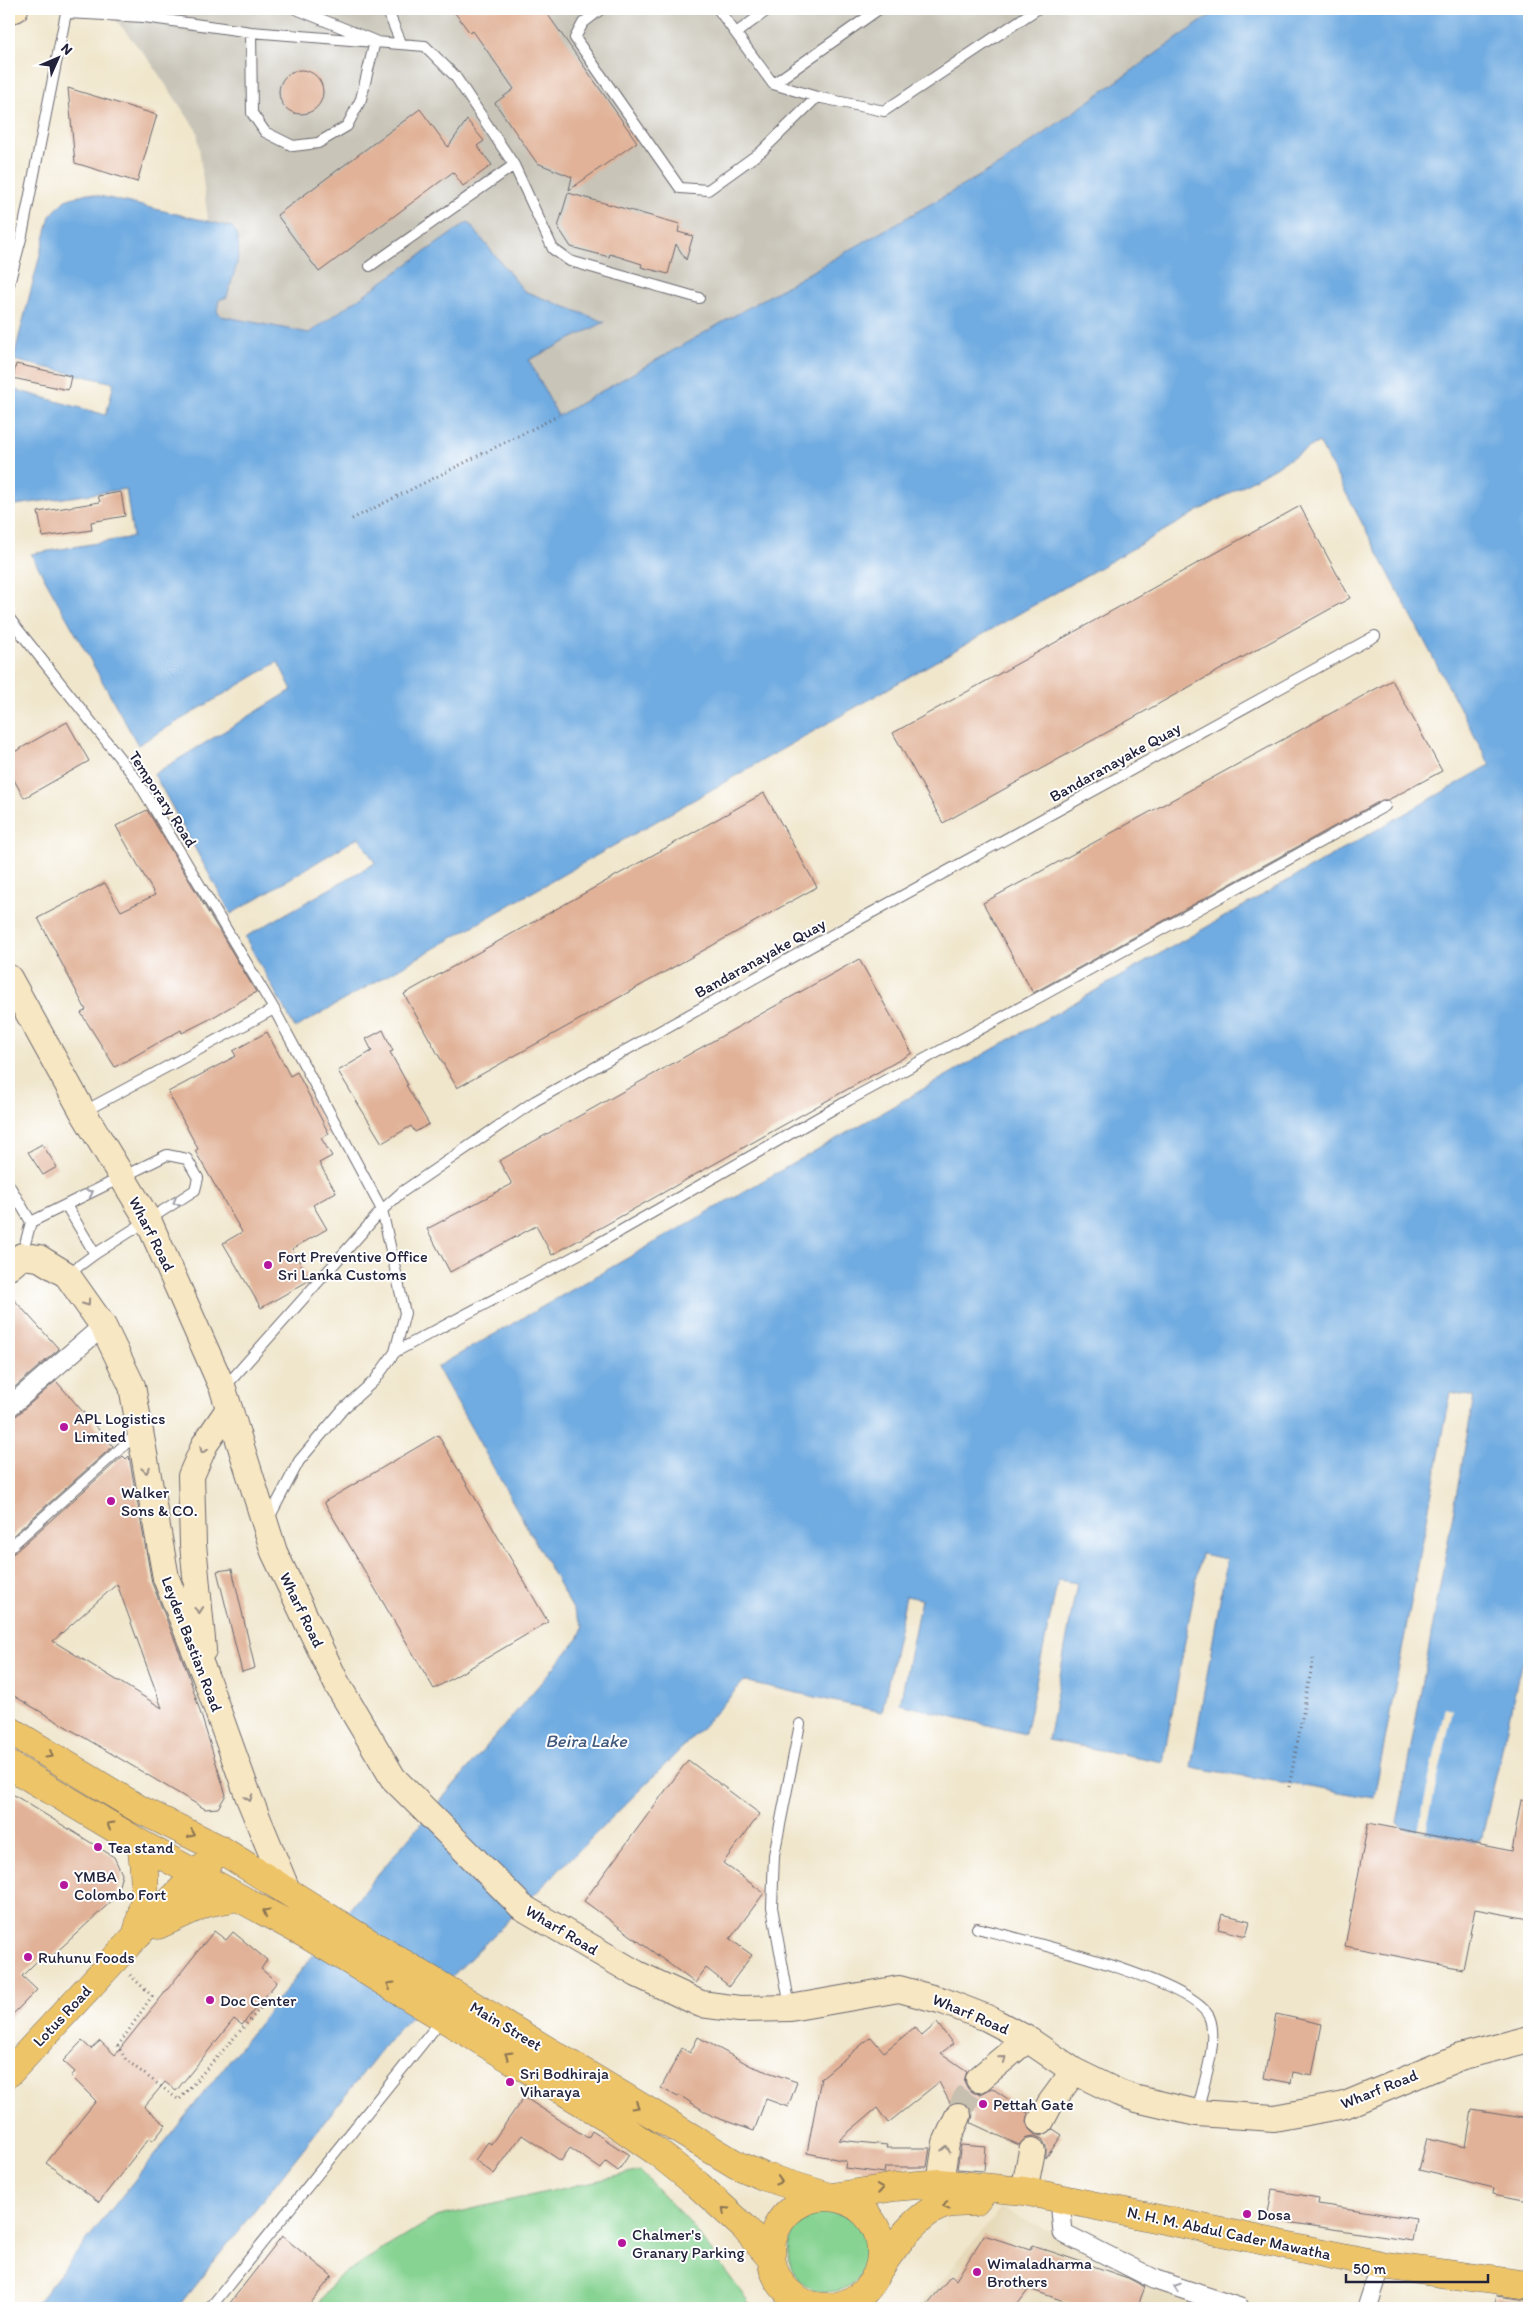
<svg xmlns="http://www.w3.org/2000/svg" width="1538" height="2317" font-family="Itim,sans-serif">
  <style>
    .built { fill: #e6daba }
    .industrial { fill: #c8c4b8 }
    .green { fill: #86d392; stroke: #547a66 }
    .water { fill: #6fabe1; stroke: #48668e }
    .pier { fill: #f0e6cc }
    .building { fill: #e1b298; fill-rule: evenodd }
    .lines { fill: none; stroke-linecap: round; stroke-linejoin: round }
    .secondary-tunnel { stroke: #c7bfaf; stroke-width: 26; stroke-dasharray: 26 13; stroke-linecap: butt }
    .lane-casing { stroke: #6a676e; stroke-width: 12 }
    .street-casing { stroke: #6a676e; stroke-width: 21 }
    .secondary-casing { stroke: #6a676e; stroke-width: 28 }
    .primary-casing { stroke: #6a676e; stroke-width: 29 }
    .path { stroke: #6a676e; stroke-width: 3; stroke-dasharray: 1 4; stroke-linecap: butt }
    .lane { stroke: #fff; stroke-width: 10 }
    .street { stroke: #fff; stroke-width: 19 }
    .secondary { stroke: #f8e7c3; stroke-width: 26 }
    .primary { stroke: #eec469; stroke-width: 28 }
    .oneway { stroke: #9c9ca7 }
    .oneway2 { stroke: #988e86 }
    .oneway3 { stroke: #887352 }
    .poi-dot { fill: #b5179e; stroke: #fff; stroke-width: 2 }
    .labels { text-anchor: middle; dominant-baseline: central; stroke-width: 4; stroke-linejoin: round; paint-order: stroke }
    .street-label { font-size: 16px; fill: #22223b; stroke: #fff }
    .poi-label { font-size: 16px; fill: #22223b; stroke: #fff; text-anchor: start }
    .water-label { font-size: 18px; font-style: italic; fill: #41597d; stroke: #fff }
  </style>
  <rect width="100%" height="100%" fill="#fff"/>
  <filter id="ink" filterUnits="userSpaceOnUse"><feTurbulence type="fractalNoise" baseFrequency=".02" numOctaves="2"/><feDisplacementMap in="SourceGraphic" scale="10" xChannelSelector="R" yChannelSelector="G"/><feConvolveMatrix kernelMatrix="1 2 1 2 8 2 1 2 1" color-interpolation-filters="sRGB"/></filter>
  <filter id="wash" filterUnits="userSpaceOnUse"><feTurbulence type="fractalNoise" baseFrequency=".0096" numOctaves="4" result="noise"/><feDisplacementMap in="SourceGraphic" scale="20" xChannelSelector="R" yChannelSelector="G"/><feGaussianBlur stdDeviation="1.12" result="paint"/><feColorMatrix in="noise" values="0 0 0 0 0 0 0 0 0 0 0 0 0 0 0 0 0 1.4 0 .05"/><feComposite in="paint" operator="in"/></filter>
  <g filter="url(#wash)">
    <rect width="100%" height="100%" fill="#f0e6cc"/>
    <path class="built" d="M 1001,2209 L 1221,2308 L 918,2308 Z"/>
    <path class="industrial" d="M 107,9 L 1219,9 L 999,165 L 558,416 L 529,360 L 605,322 L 524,291 L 468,222 L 309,333 L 221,316 L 217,311 L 219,300 L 227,297 L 241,244 L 232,227 L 208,221 L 197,131 L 149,60 Z"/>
    <path class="green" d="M 640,2171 L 690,2223 L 753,2308 L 315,2308 L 339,2276 L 436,2217 Z
      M788 2252a40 40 0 1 1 80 0a40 40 0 1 1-80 0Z"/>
    <path class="water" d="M 1219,9 L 1529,9 L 1529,1662 L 1524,1662 L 1521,1665 L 1482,1837 L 1480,1841 L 1474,1843 L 1418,1830 L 1403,1828 L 1397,1824 L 1474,1397 L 1451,1392 L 1374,1798 L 1191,1767 L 1227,1559 L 1201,1554 L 1163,1762 L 1048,1740 L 1077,1583 L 1058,1580 L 1025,1734 L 900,1704 L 921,1599 L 906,1596 L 882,1712 L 744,1681 L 696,1734 L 394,2034 L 177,2308 L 33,2308 L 372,1881 L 578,1639 L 583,1627 L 437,1367 L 1490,765 L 1319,442 L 295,1028 L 245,937 L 375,863 L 359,837 L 231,914 L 154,774 L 292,690 L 278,662 L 138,745 L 31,554 L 133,537 L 126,489 L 9,506 L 9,388 L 106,415 L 114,383 L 13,360 L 50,216 L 65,200 L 87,193 L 232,227 C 248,246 232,276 227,297 L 219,300 L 217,311 L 221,316 L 309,333 L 468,222 L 524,291 L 605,322 L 529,360 L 558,416 L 999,165 Z"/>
    <path class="pier" d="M 1445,1707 L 1453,1709 L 1426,1831 L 1418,1830 Z"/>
    <g id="blocks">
      <path class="building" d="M 452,9 L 544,9 L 637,142 L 569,190 L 572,177 L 537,163 L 495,103 L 514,89 L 473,31 L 470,33 Z
        M279 92a22 22 0 1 1 44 0a22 22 0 1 1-44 0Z
        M 68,88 L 157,115 L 137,182 L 75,163 Z
        M 420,109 L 448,147 L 467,120 L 484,141 L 477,146 L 492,165 L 463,186 L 453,172 L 319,272 L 277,215 Z
        M 568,193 L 680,224 L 678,232 L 693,236 L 686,260 L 676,244 L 668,274 L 641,267 L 642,264 L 610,254 L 609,257 L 571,247 L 558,227 Z
        M 16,364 L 71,376 L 68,390 L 13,378 Z
        M 121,492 L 125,516 L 91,522 L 92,530 L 43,537 L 38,512 L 100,502 L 98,496 Z
        M 1300,506 L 1350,598 L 943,823 L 893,733 Z
        M 1392,680 L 1442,771 L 1388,800 L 1382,800 L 1033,993 L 983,903 Z
        M 67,722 L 89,761 L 24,798 L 9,771 L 9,755 Z
        M 764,793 L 817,887 L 457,1088 L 404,994 Z
        M 147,810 L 256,992 L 208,1020 L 182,1033 L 181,1030 L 115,1067 L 81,1013 L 86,1010 L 38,918 L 105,883 L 121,911 L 155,895 L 116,826 Z
        M 859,959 L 912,1053 L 552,1255 L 536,1226 L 450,1272 L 427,1229 L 512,1184 L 499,1161 Z
        M 383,1030 L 393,1051 L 390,1052 L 408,1085 L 406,1085 L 429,1124 L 415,1132 L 411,1126 L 382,1143 L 338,1071 L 372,1051 L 366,1039 Z
        M 267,1032 L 290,1076 L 297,1072 L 329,1134 L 321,1138 L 332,1156 L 319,1163 L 336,1192 L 313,1205 L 327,1229 L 292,1249 L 310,1280 L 261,1308 L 223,1243 L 242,1232 L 195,1151 L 198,1149 L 168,1092 L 236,1056 L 233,1051 Z
        M 42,1144 L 57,1167 L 43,1175 L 28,1152 Z
        M 9,1294 L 59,1349 L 9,1392 Z
        M 56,1381 L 113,1446 L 9,1539 L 9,1418 L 16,1416 Z
        M 438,1435 L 548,1622 L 434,1689 L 324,1502 Z
        M 123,1456 L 126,1459 L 129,1456 L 152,1583 L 189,1676 L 226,1795 L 218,1808 L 205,1809 L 9,1693 L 9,1555 L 14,1553 ZM 117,1584 L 162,1708 L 53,1641 Z
        M 232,1569 L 255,1668 L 242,1672 L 217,1571 Z
        M 688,1760 L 760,1814 L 723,1863 L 764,1893 L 730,1939 L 752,1955 L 729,1986 L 706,1968 L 695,1983 L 584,1901 Z
        M 9,1792 L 114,1857 L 122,1874 L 116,1897 L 49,1959 L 44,1954 L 22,1976 L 37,1990 L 9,2018 Z
        M 1521,1800 L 1529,1801 L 1529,1919 L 1475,1909 L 1463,1969 L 1345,1946 L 1368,1823 L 1512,1851 Z
        M 1222,1914 L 1250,1921 L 1246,1936 L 1218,1929 Z
        M 214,1931 L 226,1940 L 233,1932 L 267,1960 L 261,1969 L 277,1982 L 242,2025 L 234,2019 L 176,2091 L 165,2082 L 144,2107 L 166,2125 L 153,2141 L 149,2138 L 99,2202 L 46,2163 L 96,2101 L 71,2076 L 75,2072 L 63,2061 L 82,2041 L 91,2049 L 100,2041 L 115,2055 Z
        M 1276,2014 L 1322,2024 L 1312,2076 L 1293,2072 L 1291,2083 L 1264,2078 Z
        M 937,2023 L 953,2044 L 941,2053 L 967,2071 L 964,2081 L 968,2089 L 974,2093 L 981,2094 L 992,2088 L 1028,2113 L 1026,2122 L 1029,2129 L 1034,2134 L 1042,2136 L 1053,2129 L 1062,2135 L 1046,2158 L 1046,2146 L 1042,2139 L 1035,2136 L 1027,2137 L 1019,2145 L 971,2123 L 973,2115 L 970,2107 L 964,2102 L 957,2101 L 950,2103 L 939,2082 L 888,2123 L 877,2108 L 839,2140 L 887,2145 L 886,2148 L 930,2148 L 927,2167 L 885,2167 L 884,2173 L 845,2168 L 846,2161 L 807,2153 L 821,2078 L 871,2037 L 884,2052 L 915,2027 L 922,2036 Z
        M 698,2037 L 751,2066 L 797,2082 L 788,2107 L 766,2099 L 754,2131 L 712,2116 L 679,2095 L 678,2097 L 661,2088 L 682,2048 L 690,2053 Z
        M 524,2097 L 588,2138 L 592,2131 L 629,2155 L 618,2171 L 606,2162 L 601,2169 L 570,2148 L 561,2161 L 522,2135 L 494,2174 L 475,2160 L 488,2142 L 491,2144 Z
        M 1472,2110 L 1529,2119 L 1529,2201 L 1493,2194 L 1494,2188 L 1419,2170 L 1427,2138 L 1466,2147 Z
        M 961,2145 L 986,2147 L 984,2171 L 957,2169 Z
        M 1272,2190 L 1319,2198 L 1318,2204 L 1416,2219 L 1412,2241 L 1267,2219 Z
        M 984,2235 L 1030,2250 L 1032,2245 L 1128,2278 L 1145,2287 L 1137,2308 L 1084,2308 L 1029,2289 L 1015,2308 L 924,2308 L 951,2276 L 956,2280 Z
        M 282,2236 L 332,2276 L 307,2308 L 226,2308 Z
        M 1496,2296 L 1529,2300 L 1529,2308 L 1493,2308 Z"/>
    </g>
  </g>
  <g filter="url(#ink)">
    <use href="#blocks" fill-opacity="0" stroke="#6a676e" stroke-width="1"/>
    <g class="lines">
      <path class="secondary-tunnel" d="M 958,2116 L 965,2100 L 979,2079"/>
      <defs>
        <path id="lane" d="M 387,9 L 401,43
          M 601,9 L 583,23 L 575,38 L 680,188 L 708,190 L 762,151 L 817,97
          M 718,9 L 773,84 L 879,9
          M 66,13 L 144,17 L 251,32 L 425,46 L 455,76 L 514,165 L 553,249 L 570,261 L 699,298
          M 144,17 L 153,9
          M 251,32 L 252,113 L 265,132 L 293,146 L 318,143 L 347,126 L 361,99 L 375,41 L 296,9
          M 736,33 L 769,9
          M 773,84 L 817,97 L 884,111 L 1037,9
          M 370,266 L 514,165
          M 9,284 L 22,235 L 66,13 L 65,9
          M 9,618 L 137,780 L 274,1009
          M 83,1112 L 274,1009 L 382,1210 L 405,1313 L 395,1352 L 375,1380 L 343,1409 L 299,1461 L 268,1520
          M 9,1185 L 31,1222 L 22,1255
          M 66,1205 L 95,1254
          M 31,1222 L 167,1155 L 187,1159 L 198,1178 L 195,1190 L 95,1254 L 68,1274
          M 395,1352 L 594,1246 L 849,1100 L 1045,994 L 1385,806
          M 224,1388 L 382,1210 L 402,1192 L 535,1101 L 862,918 L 1375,636
          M 9,1548 L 139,1432
          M 977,1928 C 1019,1939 1197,1980 1210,2019 C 1218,2043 1203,2086 1197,2112
          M 790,2007 L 772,1907 L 774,1855 L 800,1724
          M 210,2308 L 443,2018"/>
        <path id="street" d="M 9,1407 L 103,1326
          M 1060,2199 L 1063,2233 L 1156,2280 L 1240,2308
          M 1367,2308 L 1381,2265"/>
        <path id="secondary" d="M 9,10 L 15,9
          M 9,978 L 83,1112 L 148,1220 L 223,1389 L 274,1552 L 337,1684 L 393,1778 L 522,1907 L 637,1974 L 701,2004 L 739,2009 L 790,2008 L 899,1989 L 943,2001 L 987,2018 L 1027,2039 L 1074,2071 L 1119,2093 L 1137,2099 L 1197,2113 L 1274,2118 L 1345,2105 L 1460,2057 L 1529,2039
          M 9,1267 L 22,1256 L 39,1258 L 67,1275 L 103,1326 L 132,1386 L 166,1578 L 206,1678 L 249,1798 L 287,1890
          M 203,1650 L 193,1544 L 191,1476 L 205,1444 L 229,1409
          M 979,2079 L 1027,2039
          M 1041,2121 L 1050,2104 L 1074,2071
          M 940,2183 L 946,2143 L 958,2116
          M 1024,2191 L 1032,2151
          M 791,2295 L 794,2308"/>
        <path id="primary" d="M 9,1730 L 139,1809 L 220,1849 L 358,1936 L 737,2165 L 765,2177 L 827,2196
          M 9,1765 L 141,1844 L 309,1936 L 608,2118 L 657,2152 L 698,2185 L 744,2227 L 771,2258
          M 158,1925 L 206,1903 L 238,1897
          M 136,1936 C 147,1902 146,1878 141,1844
          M 9,2073 L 136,1936 L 209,1862
          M771 2252a55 55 0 1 1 110 0a55 55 0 1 1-110 0Z
          M 832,2197 L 895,2187 L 940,2183 L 1024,2191 L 1381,2265 L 1529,2285
          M 879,2269 C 894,2247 919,2210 947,2204 C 956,2202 966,2203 975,2202 L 985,2190"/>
      </defs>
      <use href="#lane" class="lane-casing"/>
      <use href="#street" class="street-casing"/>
      <use href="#secondary" class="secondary-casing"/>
      <use href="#primary" class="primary-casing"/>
      <path class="path" d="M 352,519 L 558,416
        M 1289,1787 L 1314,1655
        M 130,1975 L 152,1996 L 118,2046 L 126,2060 L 179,2100 L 264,2004"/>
      <use href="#lane" class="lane"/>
      <use href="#street" class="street"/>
      <use href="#secondary" class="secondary"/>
      <use href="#primary" class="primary"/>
    </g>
    <defs><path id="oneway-chevron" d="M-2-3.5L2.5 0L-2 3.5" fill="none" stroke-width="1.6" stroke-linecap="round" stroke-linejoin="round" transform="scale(1.25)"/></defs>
    <g class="oneway">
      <use href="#oneway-chevron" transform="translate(90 1193) rotate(-27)"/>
      <use href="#oneway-chevron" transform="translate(176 1202) rotate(148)"/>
      <use href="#oneway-chevron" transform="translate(1177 2287) rotate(-161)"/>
    </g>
    <g class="oneway2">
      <use href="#oneway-chevron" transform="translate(87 1303) rotate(55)"/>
      <use href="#oneway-chevron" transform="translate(203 1450) rotate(115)"/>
      <use href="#oneway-chevron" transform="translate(146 1470) rotate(80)"/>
      <use href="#oneway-chevron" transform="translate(199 1610) rotate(85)"/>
      <use href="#oneway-chevron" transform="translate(249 1798) rotate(70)"/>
      <use href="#oneway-chevron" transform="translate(1003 2059) rotate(-40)"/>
      <use href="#oneway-chevron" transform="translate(946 2149) rotate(-78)"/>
    </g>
    <g class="oneway3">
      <use href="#oneway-chevron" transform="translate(50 1755) rotate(31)"/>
      <use href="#oneway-chevron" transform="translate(110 1825) rotate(-149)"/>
      <use href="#oneway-chevron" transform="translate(192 1834) rotate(24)"/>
      <use href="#oneway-chevron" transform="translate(266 1912) rotate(-151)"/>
      <use href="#oneway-chevron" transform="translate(390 1985) rotate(-149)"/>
      <use href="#oneway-chevron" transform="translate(508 2055) rotate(-149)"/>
      <use href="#oneway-chevron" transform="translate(636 2106) rotate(31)"/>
      <use href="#oneway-chevron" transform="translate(779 2181) rotate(17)"/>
      <use href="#oneway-chevron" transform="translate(880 2189) rotate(-9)"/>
      <use href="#oneway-chevron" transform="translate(946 2206) rotate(165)"/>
      <use href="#oneway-chevron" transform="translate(725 2210) rotate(-138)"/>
    </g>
  </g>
  <g class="poi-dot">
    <circle cx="268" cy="1265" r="5"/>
    <circle cx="64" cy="1427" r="5"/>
    <circle cx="111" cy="1501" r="5"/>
    <circle cx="98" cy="1847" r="5"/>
    <circle cx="64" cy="1885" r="5"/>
    <circle cx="28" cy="1957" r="5"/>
    <circle cx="210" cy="2000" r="5"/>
    <circle cx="510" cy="2082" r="5"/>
    <circle cx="983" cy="2104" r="5"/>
    <circle cx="1247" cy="2214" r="5"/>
    <circle cx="622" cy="2243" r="5"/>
    <circle cx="977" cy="2272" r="5"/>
  </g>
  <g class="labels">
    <g class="street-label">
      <text transform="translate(1115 762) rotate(-29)">Bandaranayake Quay</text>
      <text transform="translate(163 799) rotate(57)">Temporary Road</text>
      <text transform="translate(760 958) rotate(-29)">Bandaranayake Quay</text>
      <text transform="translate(152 1234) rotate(63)">Wharf Road</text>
      <text transform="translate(302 1610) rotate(64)">Wharf Road</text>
      <text transform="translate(192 1644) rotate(69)">Leyden Bastian Road</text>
      <text transform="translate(562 1930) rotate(31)">Wharf Road</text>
      <text transform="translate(971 2014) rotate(23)">Wharf Road</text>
      <text transform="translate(62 2016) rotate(-47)">Lotus Road</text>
      <text transform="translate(506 2026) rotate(31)">Main Street</text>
      <text transform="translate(1379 2089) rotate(-22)">Wharf Road</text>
      <text transform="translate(1229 2233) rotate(12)">N. H. M. Abdul Cader Mawatha</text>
    </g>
    <g class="poi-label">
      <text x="278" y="1256">Fort Preventive Office<tspan x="278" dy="18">Sri Lanka Customs</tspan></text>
      <text x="74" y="1418">APL Logistics<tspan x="74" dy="18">Limited</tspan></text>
      <text x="121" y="1492">Walker<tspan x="121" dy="18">Sons &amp; CO.</tspan></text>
      <text x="108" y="1847">Tea stand</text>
      <text x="74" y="1876">YMBA<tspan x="74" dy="18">Colombo Fort</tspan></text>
      <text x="38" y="1957">Ruhunu Foods</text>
      <text x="220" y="2000">Doc Center</text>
      <text x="520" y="2073">Sri Bodhiraja<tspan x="520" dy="18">Viharaya</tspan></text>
      <text x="993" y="2104">Pettah Gate</text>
      <text x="1257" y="2214">Dosa</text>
      <text x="632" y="2234">Chalmer's<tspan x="632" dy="18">Granary Parking</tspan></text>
      <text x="987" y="2263">Wimaladharma<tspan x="987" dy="18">Brothers</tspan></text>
    </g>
    <g class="water-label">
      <text x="586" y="1741">Beira Lake</text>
    </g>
  </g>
  <rect width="1538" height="2317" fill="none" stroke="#fff" stroke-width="30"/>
  <g transform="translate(58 58) rotate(45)" stroke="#ffffff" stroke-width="4" paint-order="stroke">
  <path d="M0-4L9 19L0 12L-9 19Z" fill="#22223b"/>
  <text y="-8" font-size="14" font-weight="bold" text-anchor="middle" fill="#22223b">N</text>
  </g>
  <path d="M1346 2274v8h142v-8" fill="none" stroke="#22223b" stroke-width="2.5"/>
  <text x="1353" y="2274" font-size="15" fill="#22223b" stroke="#ffffff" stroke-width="4" paint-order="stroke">50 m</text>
</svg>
